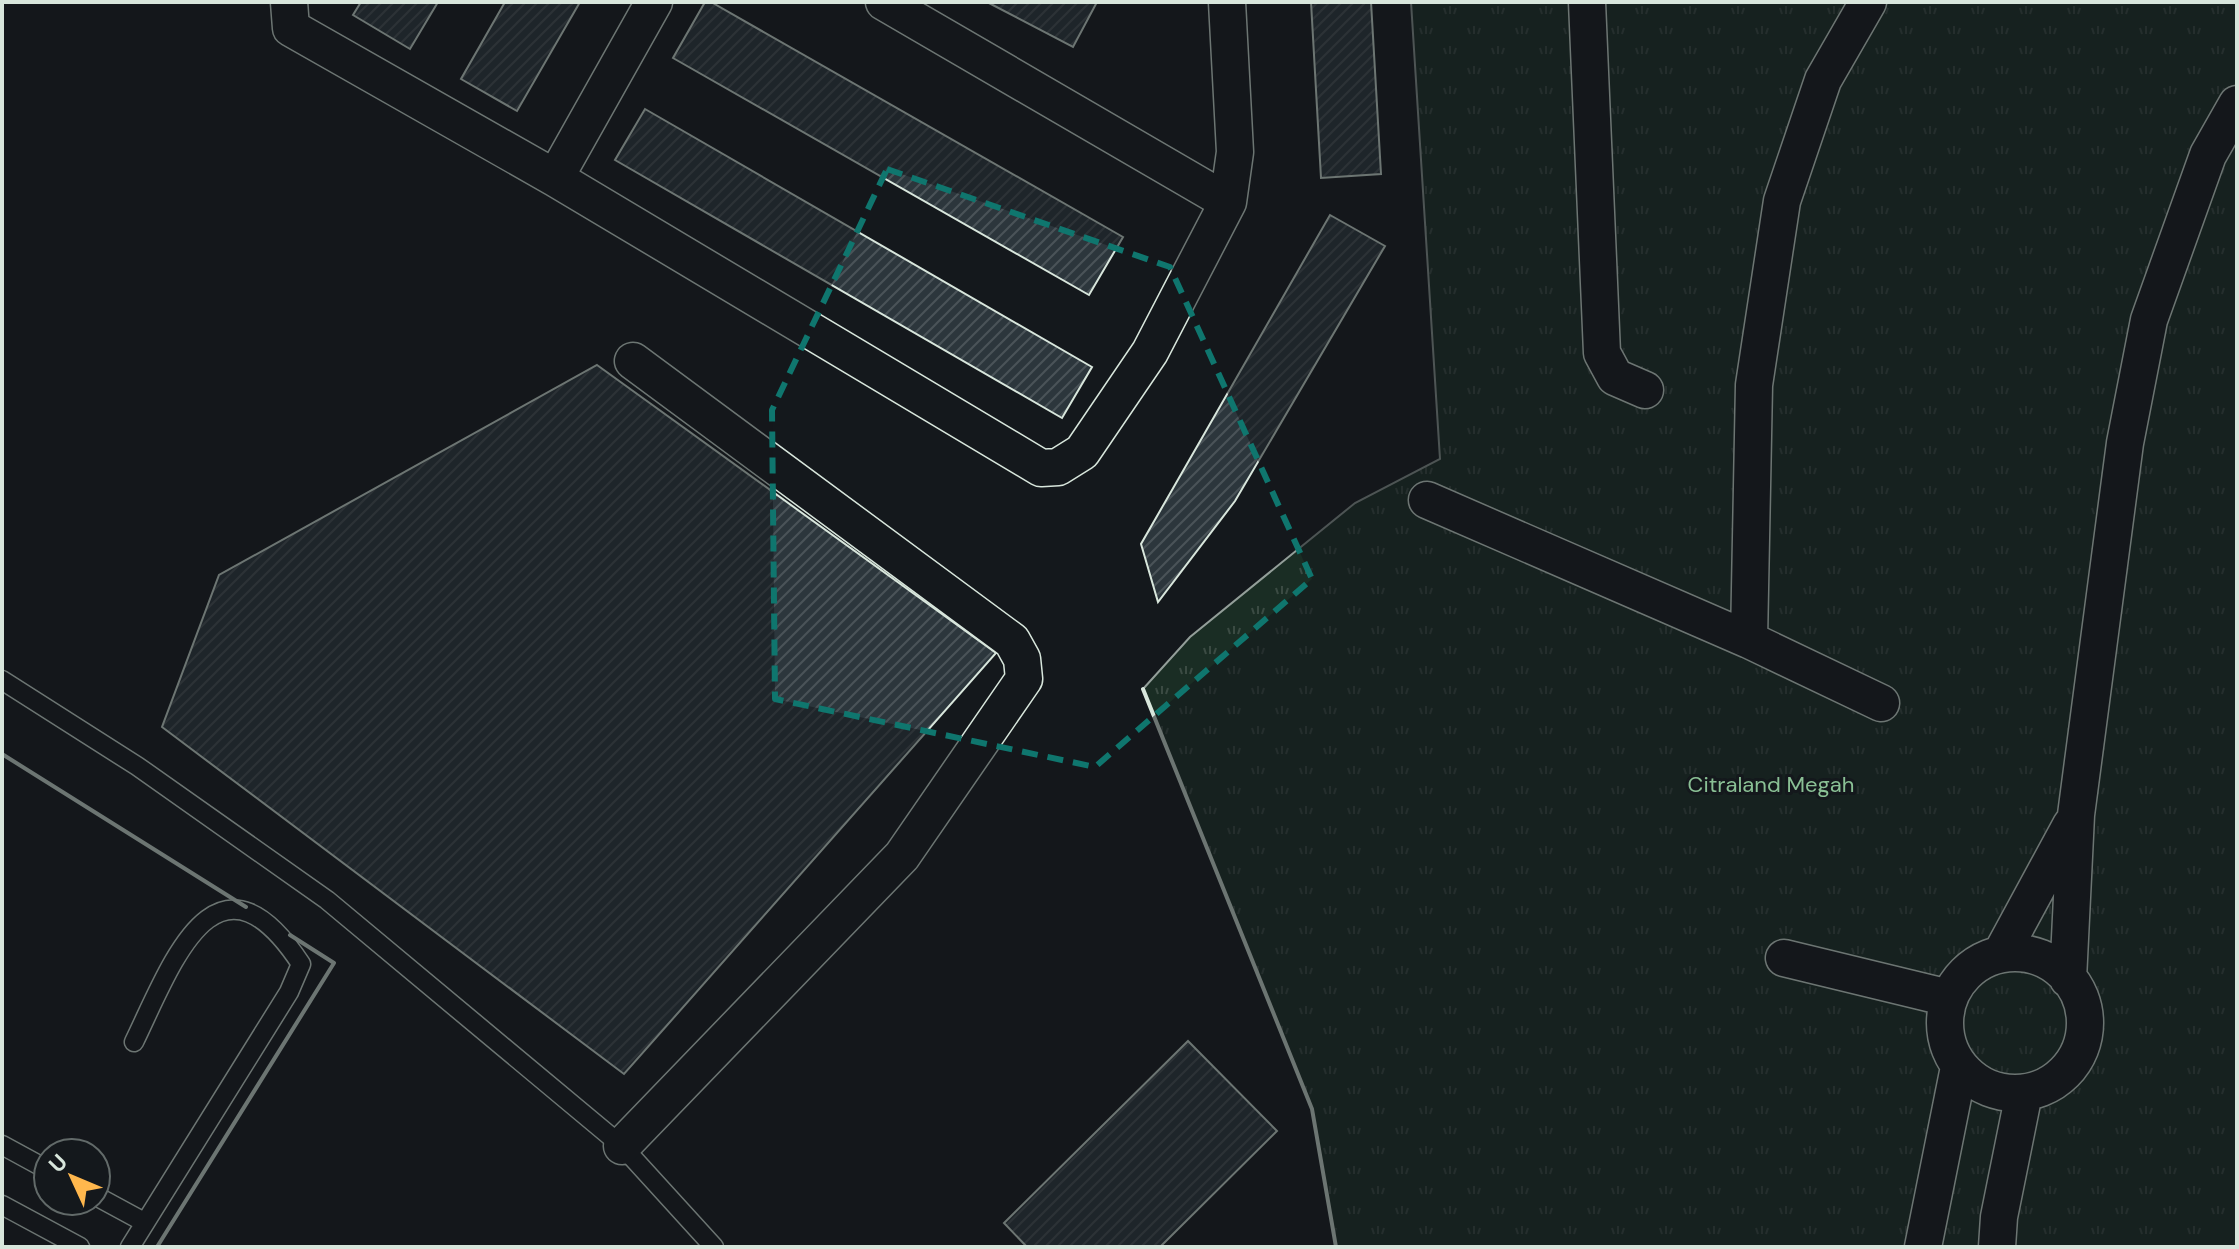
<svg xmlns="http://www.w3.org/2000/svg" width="2239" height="1249" font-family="'DM Sans',sans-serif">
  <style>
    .grass { fill: url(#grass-tufts); stroke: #939e99; stroke-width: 2 }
    .building { fill: url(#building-hatch); stroke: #d8e6dc; stroke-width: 2 }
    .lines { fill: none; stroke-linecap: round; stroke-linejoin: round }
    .service-casing { stroke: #d8e6dc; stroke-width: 21 }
    .minor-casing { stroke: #d8e6dc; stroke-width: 39 }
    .service { stroke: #14181c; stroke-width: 18 }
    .minor { stroke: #14181c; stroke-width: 36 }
    .wall { stroke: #d8e6dc; stroke-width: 4 }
    .marked { fill: none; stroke: #0f766e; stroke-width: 6; stroke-dasharray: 16 10; stroke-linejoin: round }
    .labels { text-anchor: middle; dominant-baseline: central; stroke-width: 6; stroke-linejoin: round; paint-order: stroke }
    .park-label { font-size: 22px; fill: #8ac095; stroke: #14181c }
  </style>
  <defs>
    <pattern id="grass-tufts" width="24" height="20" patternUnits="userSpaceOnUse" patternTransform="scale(2)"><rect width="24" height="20" fill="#1a2d24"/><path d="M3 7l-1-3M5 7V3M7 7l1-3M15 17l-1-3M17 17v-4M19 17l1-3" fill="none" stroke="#3b4b43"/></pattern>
    <pattern id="building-hatch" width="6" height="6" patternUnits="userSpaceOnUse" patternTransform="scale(2)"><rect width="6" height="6" fill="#2c363c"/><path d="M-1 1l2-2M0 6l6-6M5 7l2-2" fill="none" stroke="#4a5358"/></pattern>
  </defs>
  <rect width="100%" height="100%" fill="#14181c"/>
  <path class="grass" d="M 1411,2 L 2237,2 L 2237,1247 L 1336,1247 L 1312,1109 L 1143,689 L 1190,637 L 1355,503 L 1440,459 Z"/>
  <path class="building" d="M 361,2 L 438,2 L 410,49 L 353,15 Z
    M 505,2 L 580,2 L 517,111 L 461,79 Z
    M 705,2 L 711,2 L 1123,237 L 1089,295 L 673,58 Z
    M 987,2 L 1097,2 L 1073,47 Z
    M 1311,2 L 1371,2 L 1381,174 L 1321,178 Z
    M 645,109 L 1092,367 L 1062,418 L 615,160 Z
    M 1330,215 L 1385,246 L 1235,501 L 1158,602 L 1141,544 Z
    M 597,365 L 996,653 L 624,1074 L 162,727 L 219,575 Z
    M 1188,1041 L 1277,1131 L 1160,1247 L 1027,1247 L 1004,1223 Z"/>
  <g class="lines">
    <defs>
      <path id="service" d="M 2,680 L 137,766 L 327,900 L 622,1146 L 714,1247
        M 2,1145 L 48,1170
        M 96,1196 L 144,1222
        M 2,1205 L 80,1247
        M 130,1247 L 289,992 L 301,964 C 216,835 171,966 134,1042"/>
      <path id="minor" d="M 289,2 L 291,28 L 555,178 L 1041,468 L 1058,467 L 1082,452 L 1150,352 L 1228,202 L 1235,152 L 1227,2
        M 884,2 L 1228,202
        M 1587,2 L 1602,353 L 1615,377 L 1645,390
        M 555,178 L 654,2
        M 1427,500 L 1749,640 L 1881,703
        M 1749,640 L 1754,385 L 1782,201 L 1823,80 L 1868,2
        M1945 1023a70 70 0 1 1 140 0a70 70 0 1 1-140 0Z
        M 2001,954 L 2071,825
        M 1784,958 L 1949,998
        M 2068,979 L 2076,815 L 2125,443 L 2149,320 L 2208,155 L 2237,104
        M 622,1146 L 902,856 L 1024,679 L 1022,659 L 1012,641 L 633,361
        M 1923,1247 L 1959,1067
        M 1997,1247 L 1999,1217 L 2024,1093"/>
    </defs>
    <use href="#service" class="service-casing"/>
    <use href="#minor" class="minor-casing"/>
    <use href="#service" class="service"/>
    <use href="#minor" class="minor"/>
    <path class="wall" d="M 1143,689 L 1312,1109 L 1336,1247
      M 2,754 L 246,907
      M 157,1247 L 334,963 L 290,935"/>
  </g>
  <path d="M0 0H2239V1249H0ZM 887,169 L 1170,267 L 1312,579 L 1095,767 L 775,699 L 772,410 Z" fill="#14181c" fill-opacity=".55" fill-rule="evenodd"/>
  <path class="marked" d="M 887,169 L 1170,267 L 1312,579 L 1095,767 L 775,699 L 772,410 Z"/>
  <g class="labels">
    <g class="park-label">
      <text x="1771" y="784">Citraland Megah</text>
    </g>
  </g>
  <rect width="2239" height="1249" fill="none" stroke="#d8e6dc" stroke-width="8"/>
  <g transform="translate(72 1177) rotate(314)"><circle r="38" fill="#14181c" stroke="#626a69" stroke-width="2"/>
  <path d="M0-6L14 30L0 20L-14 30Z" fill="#ffb74d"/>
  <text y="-12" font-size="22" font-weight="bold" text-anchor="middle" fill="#d8e6dc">U</text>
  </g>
</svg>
